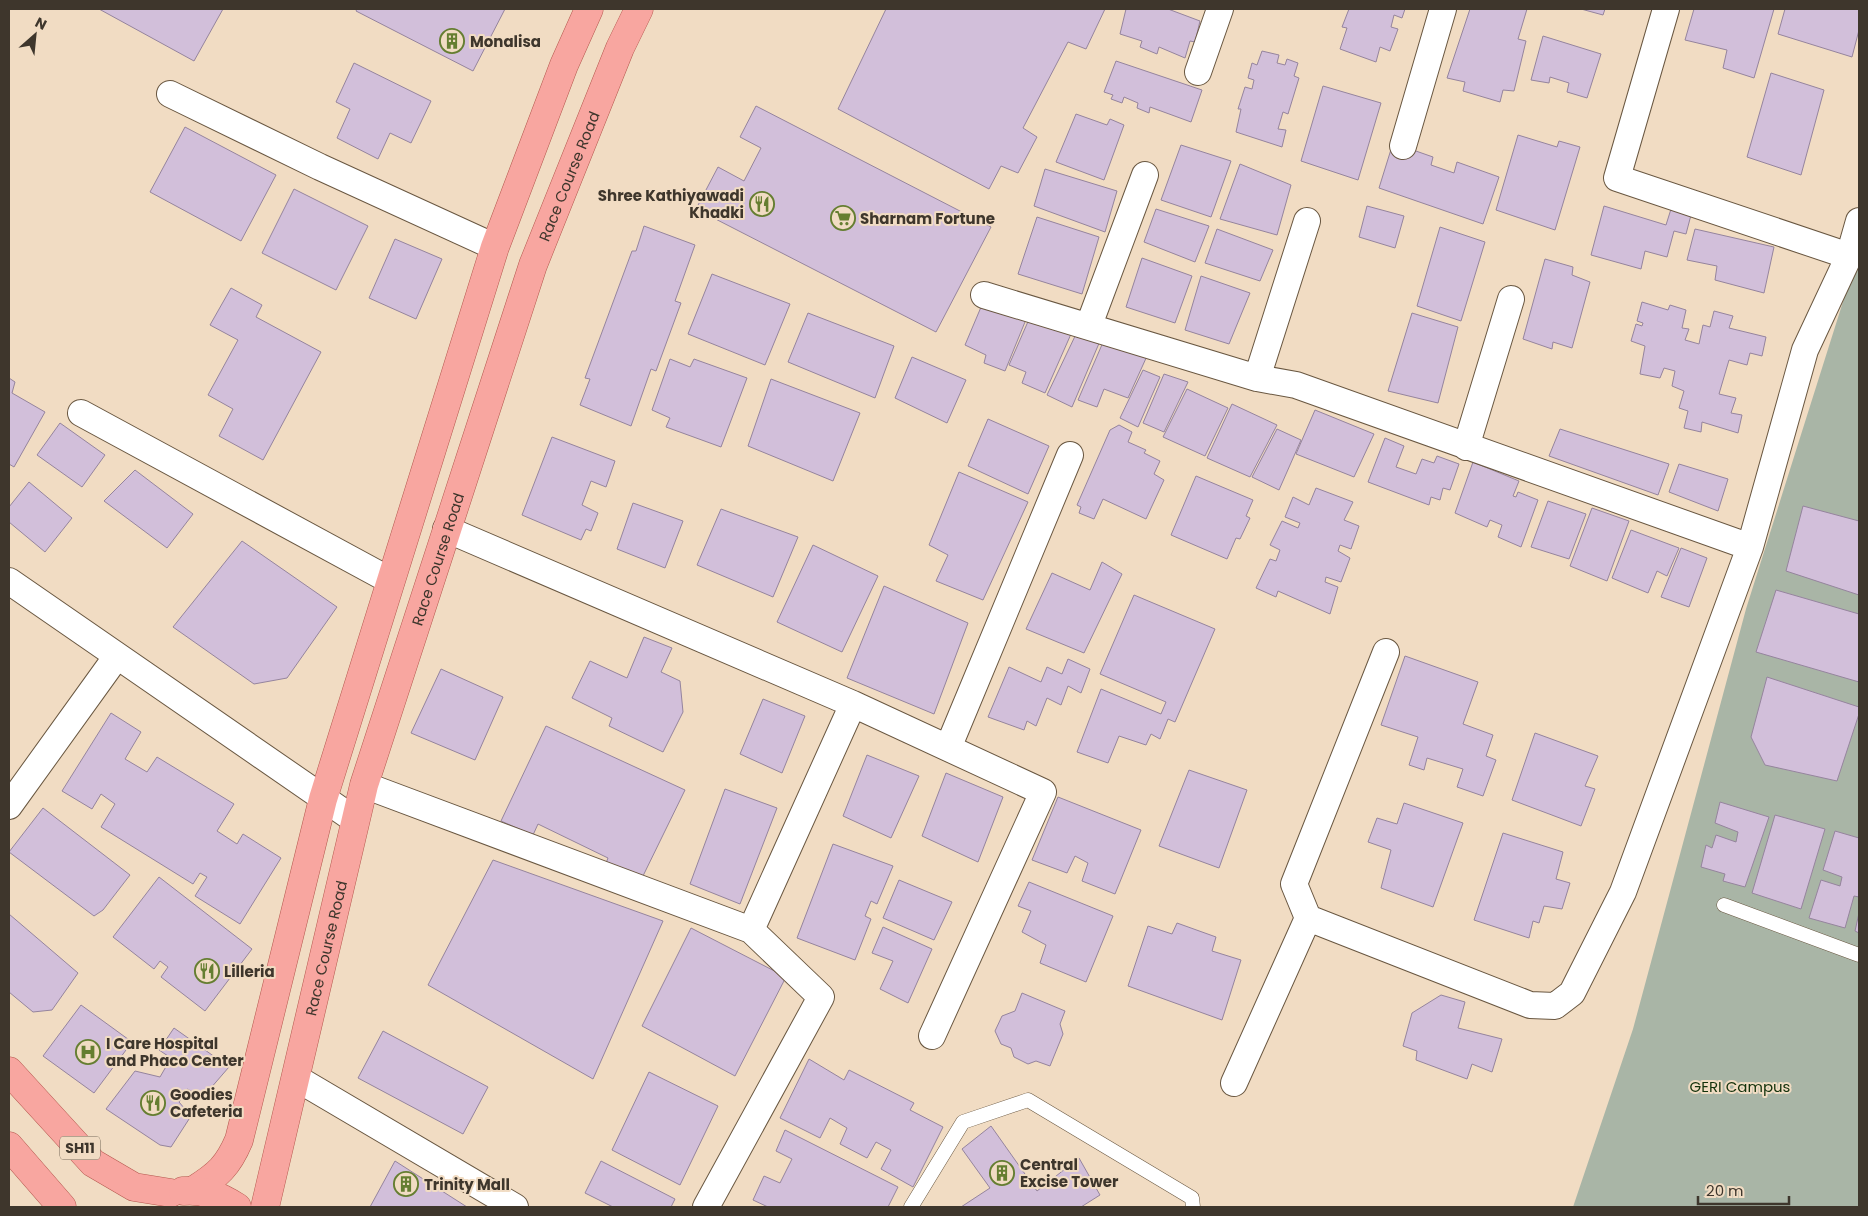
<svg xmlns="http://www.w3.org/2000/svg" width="1868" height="1216" font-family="Poppins,sans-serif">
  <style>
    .green { fill: #a9b5a6 }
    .building { fill: #d2bfda; stroke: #95849d }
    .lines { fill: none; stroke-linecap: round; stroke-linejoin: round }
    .service-casing { stroke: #695741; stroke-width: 15 }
    .minor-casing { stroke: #695741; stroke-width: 28 }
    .primary-casing { stroke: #b4584e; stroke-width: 29 }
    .service { stroke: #fff; stroke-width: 14 }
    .minor { stroke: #fff; stroke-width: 26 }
    .primary { stroke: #f8a6a0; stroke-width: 28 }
    .labels { text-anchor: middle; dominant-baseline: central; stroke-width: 4; stroke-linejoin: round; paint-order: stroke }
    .shield { fill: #f1dcc3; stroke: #746859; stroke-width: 1 }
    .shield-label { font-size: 14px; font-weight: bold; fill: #3e362c }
    .poi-label { font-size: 15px; font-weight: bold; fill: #3e362c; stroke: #f1dcc3; text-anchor: start }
    .street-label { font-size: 15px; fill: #3e362c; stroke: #f1dcc3 }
    .park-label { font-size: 15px; fill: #13320c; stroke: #f1dcc3 }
  </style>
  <rect width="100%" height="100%" fill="#f1dcc3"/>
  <path class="green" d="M 1859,251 L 1859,1207 L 1573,1207 L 1633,1029 L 1746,609 Z"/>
  <path class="building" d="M 99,9 L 223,9 L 194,61 Z
    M 357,9 L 505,9 L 473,71 L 356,11 Z
    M 886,9 L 1105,9 L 1086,49 L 1068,42 L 1023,128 L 1037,137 L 1018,173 L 1001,166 L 989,189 L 838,109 Z
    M 1126,9 L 1168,9 L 1200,21 L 1195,42 L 1190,41 L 1185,58 L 1159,47 L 1157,54 L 1140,47 L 1142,41 L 1120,34 Z
    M 1349,9 L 1405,9 L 1402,18 L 1394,15 L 1391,27 L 1398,29 L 1390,51 L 1380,47 L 1376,62 L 1340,49 L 1347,28 L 1342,27 Z
    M 1470,9 L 1527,9 L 1518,39 L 1526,41 L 1514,91 L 1503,90 L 1500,102 L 1463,91 L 1465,82 L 1447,78 Z
    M 1581,9 L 1605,9 L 1603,15 Z
    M 1694,9 L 1774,9 L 1754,78 L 1723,68 L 1727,50 L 1685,40 Z
    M 1785,9 L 1859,9 L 1859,30 L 1852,57 L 1778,34 Z
    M 1543,36 L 1601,54 L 1587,98 L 1567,92 L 1569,83 L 1550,77 L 1549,83 L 1531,80 Z
    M 1262,51 L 1279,55 L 1277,63 L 1285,65 L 1287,59 L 1298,63 L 1294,76 L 1299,78 L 1288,114 L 1283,112 L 1278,129 L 1286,130 L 1282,147 L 1236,132 L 1241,109 L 1238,109 L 1245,87 L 1252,89 L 1254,80 L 1248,78 L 1252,63 L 1257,65 Z
    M 1116,61 L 1202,90 L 1191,122 L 1150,107 L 1149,113 L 1137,108 L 1138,103 L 1124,97 L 1122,103 L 1111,99 L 1113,95 L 1104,92 Z
    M 354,63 L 431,101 L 411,143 L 390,133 L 378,159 L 337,138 L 350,109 L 336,102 Z
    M 1771,73 L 1824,90 L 1801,175 L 1747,157 Z
    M 1323,86 L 1381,103 L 1358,180 L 1301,161 Z
    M 756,106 L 991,227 L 936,332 L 696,209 L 718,167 L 744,181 L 761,148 L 740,137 Z
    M 1076,114 L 1107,125 L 1110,119 L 1124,125 L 1104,180 L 1056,162 Z
    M 185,127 L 276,175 L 241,241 L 150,192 Z
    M 1518,135 L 1557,147 L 1559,141 L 1580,147 L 1555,230 L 1496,210 Z
    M 1393,143 L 1433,157 L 1431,165 L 1454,173 L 1457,162 L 1499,177 L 1483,224 L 1379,188 Z
    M 1181,145 L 1231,161 L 1211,217 L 1161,200 Z
    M 1240,164 L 1291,185 L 1277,235 L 1220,219 Z
    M 1045,169 L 1117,191 L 1105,232 L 1034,206 Z
    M 294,189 L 368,226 L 336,290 L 262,253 Z
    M 1367,206 L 1404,216 L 1395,248 L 1359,237 Z
    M 1604,206 L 1666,225 L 1671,209 L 1691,215 L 1686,234 L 1674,231 L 1667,257 L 1645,251 L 1641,269 L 1591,255 Z
    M 1156,209 L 1209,226 L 1195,262 L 1144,242 Z
    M 1037,217 L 1099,237 L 1082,294 L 1018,274 Z
    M 644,226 L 695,245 L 675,301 L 681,303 L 656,371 L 651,369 L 631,426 L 580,405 L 590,379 L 585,378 L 632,251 L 636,251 Z
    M 1440,227 L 1485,242 L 1461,321 L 1417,306 Z
    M 1217,229 L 1273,250 L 1260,281 L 1205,263 Z
    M 1695,229 L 1774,247 L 1764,293 L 1715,280 L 1717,266 L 1687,260 Z
    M 395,239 L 442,259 L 416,319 L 369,298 Z
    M 1142,258 L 1192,276 L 1175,323 L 1126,307 Z
    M 1545,259 L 1573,267 L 1572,275 L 1590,282 L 1572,348 L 1553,342 L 1552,349 L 1523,339 Z
    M 712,274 L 790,304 L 765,365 L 688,334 Z
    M 1201,276 L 1250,293 L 1229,344 L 1185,330 Z
    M 231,288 L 262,305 L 256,317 L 321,352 L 263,460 L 219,436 L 233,409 L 208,395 L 238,340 L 210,325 Z
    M 984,300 L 1027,317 L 1005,371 L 984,363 L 986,355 L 965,345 Z
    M 1642,302 L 1668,310 L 1670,305 L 1686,310 L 1682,328 L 1689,329 L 1685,340 L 1699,344 L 1703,325 L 1710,327 L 1714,311 L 1733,316 L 1729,328 L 1766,337 L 1762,356 L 1750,353 L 1747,365 L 1729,360 L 1719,394 L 1736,398 L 1731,413 L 1742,415 L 1738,433 L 1702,422 L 1701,432 L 1684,428 L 1688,411 L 1679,408 L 1684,391 L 1672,386 L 1675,371 L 1664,368 L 1660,378 L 1640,374 L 1645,346 L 1631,341 L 1636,324 L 1642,326 L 1643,323 L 1637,321 Z
    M 808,313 L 894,346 L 875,398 L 788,362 Z
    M 1412,313 L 1458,327 L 1438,403 L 1388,391 Z
    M 1030,317 L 1071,334 L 1045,393 L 1022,383 L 1026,372 L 1009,365 Z
    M 1077,332 L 1100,341 L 1072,407 L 1047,395 Z
    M 1104,340 L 1147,356 L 1128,398 L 1104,389 L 1097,407 L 1078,400 Z
    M 912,357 L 966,380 L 947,423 L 895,398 Z
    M 670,359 L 690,367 L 694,359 L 747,378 L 721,447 L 666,427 L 670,418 L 652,410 Z
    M 1143,370 L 1160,377 L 1138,427 L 1120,418 Z
    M 1164,374 L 1188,382 L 1164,432 L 1143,423 Z
    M 9,378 L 15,382 L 12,393 L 45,412 L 14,467 L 9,464 Z
    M 771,379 L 860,413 L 833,481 L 748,446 Z
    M 1187,389 L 1228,408 L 1205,456 L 1163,437 Z
    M 1232,404 L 1277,425 L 1250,477 L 1207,458 Z
    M 1315,410 L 1374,434 L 1354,477 L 1296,454 Z
    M 988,419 L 1049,446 L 1028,494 L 968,466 Z
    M 60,423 L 105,455 L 82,487 L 37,455 Z
    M 1119,425 L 1132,432 L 1128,442 L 1146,450 L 1144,453 L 1160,461 L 1154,474 L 1164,480 L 1146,519 L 1103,499 L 1094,519 L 1079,513 L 1081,507 L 1077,505 L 1110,430 Z
    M 1277,429 L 1301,440 L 1279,490 L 1252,477 Z
    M 1560,429 L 1669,464 L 1658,495 L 1549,456 Z
    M 552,437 L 615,461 L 606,487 L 591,481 L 582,505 L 598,513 L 591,531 L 586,529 L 581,540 L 522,515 Z
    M 1385,438 L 1404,446 L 1396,467 L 1416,474 L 1422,459 L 1434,463 L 1437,456 L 1459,464 L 1450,490 L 1443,488 L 1440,500 L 1431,497 L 1429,505 L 1368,482 Z
    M 1473,462 L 1519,481 L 1513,496 L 1516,497 L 1518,492 L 1538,500 L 1521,547 L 1498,537 L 1502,525 L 1490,520 L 1487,527 L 1455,513 Z
    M 1679,464 L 1728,479 L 1718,511 L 1669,492 Z
    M 135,470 L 193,514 L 167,548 L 104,501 Z
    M 959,472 L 1028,502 L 983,600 L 936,581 L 948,555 L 929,545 Z
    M 1196,476 L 1253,500 L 1246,516 L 1250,518 L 1240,539 L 1236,538 L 1227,559 L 1171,535 Z
    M 29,482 L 72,518 L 45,552 L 9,522 L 9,507 Z
    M 1316,488 L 1353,502 L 1344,520 L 1359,526 L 1351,549 L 1340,545 L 1338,551 L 1350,558 L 1341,582 L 1326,577 L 1325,582 L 1338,587 L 1330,614 L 1278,591 L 1276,597 L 1256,588 L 1270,559 L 1276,561 L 1280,550 L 1270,545 L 1282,521 L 1298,528 L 1300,523 L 1285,517 L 1293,497 L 1309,505 Z
    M 1548,501 L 1586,514 L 1569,559 L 1531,547 Z
    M 633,503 L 683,521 L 665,568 L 617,549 Z
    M 1803,506 L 1859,521 L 1859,595 L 1786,571 Z
    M 1592,508 L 1629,521 L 1607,581 L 1570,566 Z
    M 721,509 L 798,537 L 773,597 L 697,565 Z
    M 1631,530 L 1679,548 L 1667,576 L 1657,571 L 1648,593 L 1612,578 Z
    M 242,541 L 337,607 L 287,678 L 254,684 L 173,627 Z
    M 813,545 L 878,576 L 842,652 L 777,622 Z
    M 1681,548 L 1707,558 L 1689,607 L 1661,597 Z
    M 1102,562 L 1122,574 L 1084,653 L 1026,629 L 1052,573 L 1090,590 Z
    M 884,586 L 968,623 L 934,714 L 847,678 Z
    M 1776,590 L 1859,614 L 1859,682 L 1756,652 Z
    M 1134,595 L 1215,629 L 1175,722 L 1168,719 L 1160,739 L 1151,734 L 1146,745 L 1119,736 L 1108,763 L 1077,752 L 1101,689 L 1161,714 L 1166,702 L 1100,674 Z
    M 644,637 L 672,648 L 661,672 L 680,681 L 683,712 L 663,752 L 609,726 L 612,718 L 572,698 L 590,661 L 627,678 Z
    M 1405,656 L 1478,682 L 1463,724 L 1493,735 L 1486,756 L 1496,760 L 1483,796 L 1457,787 L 1463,769 L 1427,758 L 1424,770 L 1409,765 L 1418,737 L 1381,725 Z
    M 1068,659 L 1090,669 L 1081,693 L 1068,686 L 1061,705 L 1047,698 L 1036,726 L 1027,721 L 1024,730 L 988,717 L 1009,667 L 1041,682 L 1047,667 L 1062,674 Z
    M 441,669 L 503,697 L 475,760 L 411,733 Z
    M 1767,677 L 1859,707 L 1859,714 L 1837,781 L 1765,765 L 1751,737 Z
    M 763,699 L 805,716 L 782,773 L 740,754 Z
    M 111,713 L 141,732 L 125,759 L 147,772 L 157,757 L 234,804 L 217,831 L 237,844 L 243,834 L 281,858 L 240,924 L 195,896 L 207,877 L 200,873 L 193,884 L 101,827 L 115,804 L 101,794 L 92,809 L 62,791 Z
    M 546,726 L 685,790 L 641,880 L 606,863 L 608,858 L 538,824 L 533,835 L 501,821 Z
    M 1535,733 L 1598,756 L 1585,786 L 1595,789 L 1581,826 L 1512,800 Z
    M 867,755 L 919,776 L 891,838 L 843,816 Z
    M 1189,770 L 1247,790 L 1219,868 L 1159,846 Z
    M 946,773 L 1003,797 L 978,862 L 922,836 Z
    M 725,789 L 777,808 L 740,904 L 690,884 Z
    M 1058,797 L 1141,830 L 1115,894 L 1082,881 L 1088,863 L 1075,856 L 1067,873 L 1032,860 Z
    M 1720,802 L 1769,817 L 1745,887 L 1723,881 L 1725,874 L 1701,867 L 1706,845 L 1712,848 L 1716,835 L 1736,842 L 1738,832 L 1715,823 Z
    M 1404,803 L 1463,823 L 1433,907 L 1381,888 L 1391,850 L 1368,842 L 1377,818 L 1397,824 Z
    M 43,808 L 130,875 L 103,910 L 94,916 L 9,852 Z
    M 1775,815 L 1825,829 L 1801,909 L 1752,893 Z
    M 1835,831 L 1859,838 L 1859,897 L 1854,896 L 1845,928 L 1809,918 L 1821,880 L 1840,886 L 1842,877 L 1823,870 Z
    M 1503,833 L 1563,852 L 1556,879 L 1570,883 L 1562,909 L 1544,906 L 1539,923 L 1533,921 L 1529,938 L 1474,920 Z
    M 833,844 L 893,866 L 877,904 L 871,901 L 865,916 L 871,919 L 855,960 L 797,938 Z
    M 493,860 L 663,921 L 593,1079 L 428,985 Z
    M 159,877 L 252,949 L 205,1011 L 161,977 L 168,967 L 160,961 L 154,969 L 113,937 Z
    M 899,880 L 952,902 L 934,940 L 883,918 Z
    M 1029,882 L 1113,916 L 1086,982 L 1040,963 L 1046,945 L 1022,932 L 1031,911 L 1018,906 Z
    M 1859,913 L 1859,933 L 1855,931 Z
    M 9,914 L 78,973 L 52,1010 L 33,1012 L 9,992 Z
    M 1177,923 L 1216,937 L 1212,951 L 1241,960 L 1222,1020 L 1128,986 L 1148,926 L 1172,934 Z
    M 883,927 L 932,949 L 908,1003 L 880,989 L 893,961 L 872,953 Z
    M 691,928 L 786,977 L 735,1076 L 642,1026 Z
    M 1022,993 L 1065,1011 L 1060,1024 L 1063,1034 L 1050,1066 L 1036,1061 L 1028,1064 L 1014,1057 L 1011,1048 L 1001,1044 L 995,1031 L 1002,1016 L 1015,1011 Z
    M 1441,995 L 1465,1002 L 1458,1028 L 1502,1039 L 1492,1072 L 1472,1064 L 1467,1079 L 1416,1060 L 1417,1051 L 1403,1046 L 1412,1013 Z
    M 81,1005 L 132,1042 L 94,1093 L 43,1056 Z
    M 174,1028 L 229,1067 L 203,1097 L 187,1089 L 179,1102 L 191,1116 L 171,1147 L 160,1145 L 106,1109 L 135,1071 L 160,1077 L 171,1058 L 159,1050 Z
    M 383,1031 L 488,1087 L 463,1134 L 358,1078 Z
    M 809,1059 L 844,1080 L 849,1070 L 914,1103 L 910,1110 L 943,1127 L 913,1187 L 881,1169 L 891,1150 L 876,1142 L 867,1158 L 840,1144 L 847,1128 L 830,1118 L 820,1138 L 780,1118 Z
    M 649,1072 L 718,1106 L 680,1185 L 612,1150 Z
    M 991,1126 L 1037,1191 L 1079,1158 L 1100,1195 L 1081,1207 L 961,1207 L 990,1188 L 962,1149 Z
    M 785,1130 L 898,1187 L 888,1207 L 768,1207 L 753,1200 L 764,1176 L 780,1183 L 792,1159 L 776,1151 Z
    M 395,1161 L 467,1207 L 370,1207 Z
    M 601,1161 L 675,1199 L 671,1207 L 613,1207 L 585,1193 Z"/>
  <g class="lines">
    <defs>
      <path id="service" d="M 1724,905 L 1859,955
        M 911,1207 L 963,1122 L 1028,1100 L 1192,1198 L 1193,1207"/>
      <path id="minor" d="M 1666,9 L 1617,178 L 1849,256
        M 1198,72 L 1220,9
        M 170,94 L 320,167 L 495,247
        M 1403,146 L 1443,9
        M 984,295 L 1257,378 L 1296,385 L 1750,547
        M 1089,325 L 1145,175
        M 1257,378 L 1307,221
        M 81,413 L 391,581
        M 1466,447 L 1511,299
        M 446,529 L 853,704 L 1043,792 L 932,1036
        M 9,581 L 355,820
        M 1386,652 L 1294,884 L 1308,918 L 1530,1005 L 1555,1006 L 1572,993 L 1623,892 L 1750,547 L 1805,350 L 1849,256 L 1859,221
        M 948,748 L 1070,455
        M 364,785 L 751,930
        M 9,806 L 117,656
        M 296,1078 L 515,1207
        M 1234,1083 L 1308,918
        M 706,1207 L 821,997 L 751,930 L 853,704"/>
      <g id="primary">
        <path d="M 9,1071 L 93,1163 L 134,1187 L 171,1193"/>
        <path d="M 9,1146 L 62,1207"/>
        <path d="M 194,1190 C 218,1175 228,1166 239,1140 L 323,799 L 495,247 L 564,65 L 589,9"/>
        <path d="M 183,1191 C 204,1189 219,1196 237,1207"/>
        <path id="s1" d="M 265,1207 L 364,785 L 533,265 L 620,48 L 639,9"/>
      </g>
    </defs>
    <use href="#service" class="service-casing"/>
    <use href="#minor" class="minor-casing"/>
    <use href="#primary" class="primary-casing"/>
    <use href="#service" class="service"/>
    <use href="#minor" class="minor"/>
    <use href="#primary" class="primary"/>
  </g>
  <defs>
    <symbol id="building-ring" viewBox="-11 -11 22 22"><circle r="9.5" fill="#f1dcc3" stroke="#657e31" stroke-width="1.5"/><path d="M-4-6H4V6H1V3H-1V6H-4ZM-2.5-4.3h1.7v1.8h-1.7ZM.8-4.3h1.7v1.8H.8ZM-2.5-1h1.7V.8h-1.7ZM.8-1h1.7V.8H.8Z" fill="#657e31"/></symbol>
    <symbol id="restaurant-ring" viewBox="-11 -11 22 22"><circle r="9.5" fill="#f1dcc3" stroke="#657e31" stroke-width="1.5"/><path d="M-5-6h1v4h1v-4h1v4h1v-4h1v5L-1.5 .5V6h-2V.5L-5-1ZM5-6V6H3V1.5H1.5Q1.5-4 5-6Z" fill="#657e31"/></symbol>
    <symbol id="supermarket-ring" viewBox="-11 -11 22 22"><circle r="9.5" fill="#f1dcc3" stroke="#657e31" stroke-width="1.5"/><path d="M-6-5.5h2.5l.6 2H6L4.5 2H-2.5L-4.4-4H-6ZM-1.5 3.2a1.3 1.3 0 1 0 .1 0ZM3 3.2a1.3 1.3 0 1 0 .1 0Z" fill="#657e31"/></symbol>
    <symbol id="hospital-ring" viewBox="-11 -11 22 22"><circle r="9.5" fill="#f1dcc3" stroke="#657e31" stroke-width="1.5"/><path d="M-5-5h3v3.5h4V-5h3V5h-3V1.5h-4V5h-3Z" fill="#657e31"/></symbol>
  </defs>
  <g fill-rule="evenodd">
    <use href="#building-ring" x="438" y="27" width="28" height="28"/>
    <use href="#restaurant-ring" x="748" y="190" width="28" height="28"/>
    <use href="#supermarket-ring" x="829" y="204" width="28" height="28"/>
    <use href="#restaurant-ring" x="193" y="957" width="28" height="28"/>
    <use href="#hospital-ring" x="74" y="1038" width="28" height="28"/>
    <use href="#restaurant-ring" x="139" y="1089" width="28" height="28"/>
    <use href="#building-ring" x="988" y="1159" width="28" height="28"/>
    <use href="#building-ring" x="392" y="1170" width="28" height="28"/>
  </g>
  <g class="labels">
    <rect class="shield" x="60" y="1136.5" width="40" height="23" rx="4"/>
    <g class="shield-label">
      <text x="80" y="1148">SH11</text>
    </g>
    <g class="poi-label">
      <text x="470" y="41">Monalisa</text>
      <text x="744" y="195" text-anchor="end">Shree Kathiyawadi<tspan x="744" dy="17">Khadki</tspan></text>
      <text x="860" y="218">Sharnam Fortune</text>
      <text x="224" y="971">Lilleria</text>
      <text x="106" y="1043">I Care Hospital<tspan x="106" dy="17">and Phaco Center</tspan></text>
      <text x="170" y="1094">Goodies<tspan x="170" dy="17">Cafeteria</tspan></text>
      <text x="1020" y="1164">Central<tspan x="1020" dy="17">Excise Tower</tspan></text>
      <text x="424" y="1184">Trinity Mall</text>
    </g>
    <g class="street-label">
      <text stroke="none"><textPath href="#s1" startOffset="1076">Race Course Road</textPath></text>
      <text stroke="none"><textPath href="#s1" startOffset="671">Race Course Road</textPath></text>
      <text stroke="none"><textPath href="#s1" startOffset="266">Race Course Road</textPath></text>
    </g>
    <g class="park-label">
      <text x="1740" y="1086">GERI Campus</text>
    </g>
  </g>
  <rect width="1868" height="1216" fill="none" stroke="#3e362c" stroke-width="20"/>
  <g transform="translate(35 35) rotate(27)" stroke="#f1dcc3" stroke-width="4" paint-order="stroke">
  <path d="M0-4L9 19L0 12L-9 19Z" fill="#3e362c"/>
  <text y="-8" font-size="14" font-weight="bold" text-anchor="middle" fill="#3e362c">N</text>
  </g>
  <path d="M1698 1196v8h91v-8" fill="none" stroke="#3e362c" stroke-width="2.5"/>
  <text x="1706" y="1196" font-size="15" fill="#3e362c" stroke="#f1dcc3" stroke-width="4" paint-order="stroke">20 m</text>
</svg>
